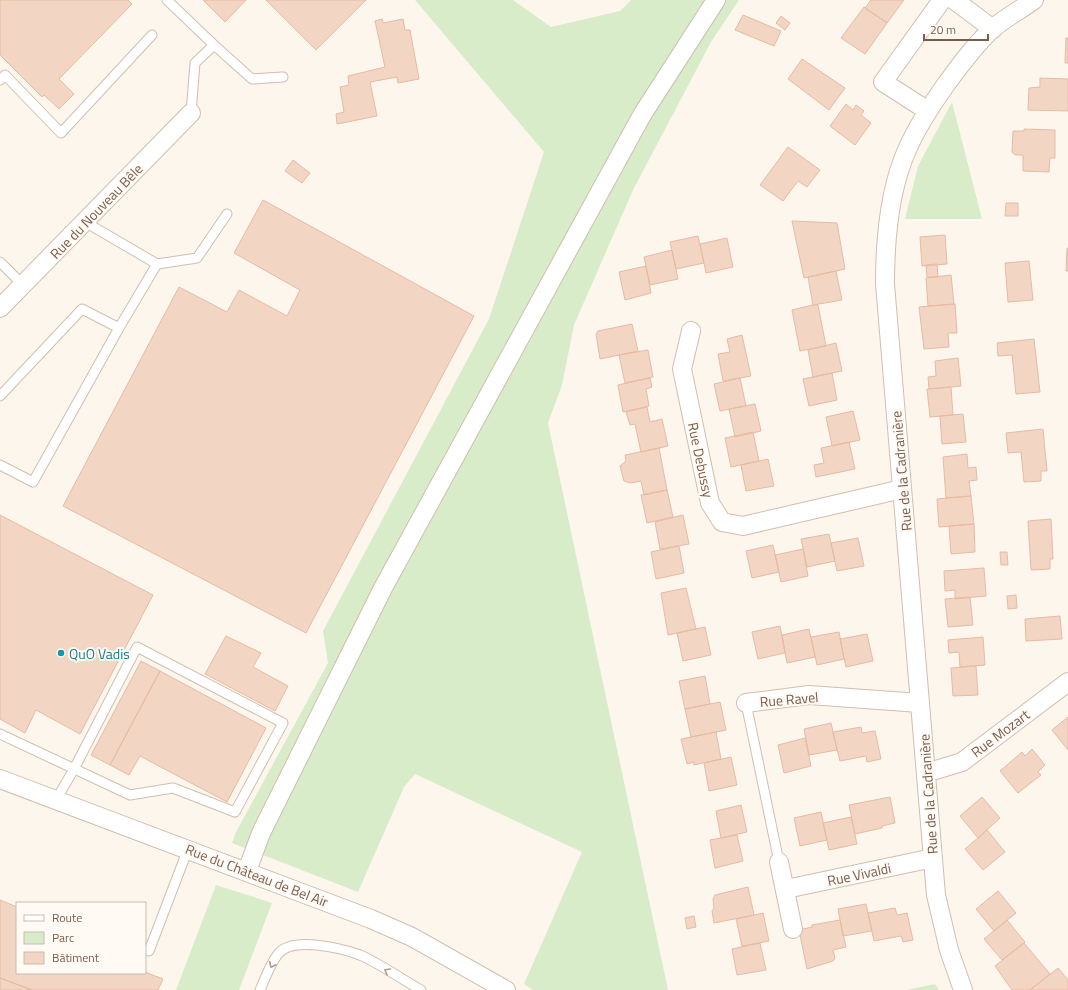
<svg xmlns="http://www.w3.org/2000/svg" width="1068" height="990" font-family="'Titillium Web',sans-serif">
  <style>
    .green { fill: #d8ecc9 }
    .building { fill: #f3d5c3; stroke: #e6bba3 }
    .lines { fill: none; stroke-linecap: round; stroke-linejoin: round }
    .lane-casing { stroke: #d1beb0; stroke-width: 11 }
    .street-casing { stroke: #d1beb0; stroke-width: 20 }
    .lane { stroke: #fff; stroke-width: 9 }
    .street { stroke: #fff; stroke-width: 18 }
    .oneway { stroke: #af9d94 }
    .culture-dot { fill: #0f9aa8; stroke: #fffaf3; stroke-width: 1.5 }
    .labels { text-anchor: middle; dominant-baseline: central; stroke-width: 4; stroke-linejoin: round; paint-order: stroke }
    .street-label { font-size: 14px; fill: #7a5c4d; stroke: #fffaf3 }
    .culture-label { font-size: 14px; fill: #0d838f; stroke: #fffaf3; text-anchor: start }
  </style>
  <rect width="100%" height="100%" fill="#fdf6ec"/>
  <path class="green" d="M 415,0 L 513,0 L 551,27 L 620,11 L 631,0 L 739,0 L 711,42 L 633,190 L 574,325 L 562,385 L 548,423 L 668,990 L 533,990 L 524,984 L 582,852 L 415,774 L 404,787 L 358,892 L 232,843 L 236,832 L 328,663 L 323,631 L 489,319 L 544,152 Z
    M 952,102 L 982,219 L 905,219 L 918,166 Z
    M 216,885 L 272,903 L 239,990 L 176,990 Z
    M 935,984 L 939,990 L 906,990 Z"/>
  <path class="building" d="M 0,0 L 128,0 L 132,4 L 59,79 L 74,94 L 59,109 L 44,95 L 42,97 L 0,55 Z
    M 203,0 L 246,0 L 225,22 Z
    M 266,0 L 366,0 L 316,50 Z
    M 871,0 L 904,0 L 887,23 L 865,8 Z
    M 864,7 L 887,23 L 865,54 L 841,38 Z
    M 743,15 L 781,31 L 774,46 L 735,30 Z
    M 781,16 L 790,23 L 785,30 L 776,23 Z
    M 382,19 L 383,23 L 403,19 L 405,30 L 410,30 L 419,79 L 398,83 L 397,77 L 370,82 L 377,116 L 337,124 L 336,114 L 344,112 L 340,87 L 349,85 L 348,76 L 385,67 L 375,21 Z
    M 1066,38 L 1068,38 L 1068,63 L 1065,63 Z
    M 802,59 L 845,88 L 829,110 L 788,79 Z
    M 1040,78 L 1068,79 L 1068,111 L 1028,110 L 1029,88 L 1040,87 Z
    M 846,104 L 853,110 L 856,105 L 864,111 L 861,115 L 871,123 L 855,145 L 830,126 Z
    M 1024,129 L 1055,130 L 1055,158 L 1050,158 L 1049,172 L 1023,171 L 1023,155 L 1015,155 L 1012,152 L 1013,131 L 1024,131 Z
    M 788,147 L 820,170 L 807,187 L 798,181 L 783,201 L 760,185 Z
    M 293,160 L 310,173 L 302,183 L 285,171 Z
    M 263,200 L 474,316 L 306,633 L 63,506 L 179,287 L 227,312 L 239,290 L 287,316 L 300,290 L 234,253 Z
    M 1006,203 L 1018,203 L 1018,216 L 1005,216 Z
    M 792,221 L 837,223 L 845,269 L 804,278 Z
    M 945,235 L 947,264 L 922,266 L 920,237 Z
    M 698,236 L 704,263 L 676,269 L 670,242 Z
    M 727,238 L 733,267 L 706,273 L 700,244 Z
    M 1067,248 L 1068,248 L 1068,271 L 1066,271 Z
    M 672,250 L 678,279 L 650,285 L 644,257 Z
    M 1029,261 L 1033,300 L 1008,302 L 1005,263 Z
    M 937,264 L 938,277 L 927,277 L 926,265 Z
    M 646,266 L 651,293 L 625,300 L 619,272 Z
    M 836,271 L 842,300 L 813,305 L 808,277 Z
    M 951,275 L 954,304 L 928,306 L 926,278 Z
    M 955,304 L 957,333 L 948,333 L 949,347 L 924,349 L 919,307 Z
    M 813,305 L 818,305 L 826,346 L 800,351 L 792,310 Z
    M 632,324 L 638,351 L 600,359 L 596,334 L 598,331 Z
    M 742,335 L 751,376 L 723,381 L 718,354 L 730,352 L 727,339 Z
    M 1034,339 L 1040,392 L 1016,394 L 1012,355 L 998,356 L 997,343 Z
    M 836,343 L 842,371 L 813,377 L 808,350 Z
    M 648,350 L 653,377 L 625,383 L 619,355 Z
    M 958,358 L 961,386 L 929,389 L 928,377 L 936,376 L 935,361 Z
    M 832,373 L 837,400 L 809,406 L 803,379 Z
    M 650,378 L 652,387 L 646,389 L 649,406 L 623,412 L 618,385 Z
    M 740,378 L 746,406 L 720,411 L 714,384 Z
    M 951,387 L 953,415 L 930,417 L 927,389 Z
    M 755,404 L 761,431 L 735,437 L 729,409 Z
    M 647,407 L 650,422 L 662,419 L 668,446 L 641,452 L 635,424 L 630,425 L 626,412 Z
    M 853,411 L 860,440 L 832,446 L 826,417 Z
    M 963,414 L 966,442 L 942,444 L 940,416 Z
    M 1043,429 L 1047,471 L 1041,471 L 1041,481 L 1024,482 L 1021,452 L 1008,453 L 1006,433 Z
    M 753,432 L 759,461 L 731,467 L 725,438 Z
    M 849,442 L 855,469 L 816,477 L 814,465 L 824,463 L 821,448 Z
    M 659,448 L 667,490 L 644,495 L 641,481 L 630,483 L 624,481 L 620,466 L 626,461 L 625,455 Z
    M 967,454 L 968,468 L 976,467 L 977,480 L 969,481 L 971,496 L 946,498 L 943,457 Z
    M 768,459 L 774,486 L 746,491 L 741,465 Z
    M 667,490 L 673,517 L 647,523 L 641,495 Z
    M 971,496 L 974,524 L 939,527 L 937,499 Z
    M 0,515 L 153,595 L 80,734 L 36,710 L 25,733 L 0,719 Z
    M 683,515 L 689,544 L 660,549 L 655,522 Z
    M 1051,519 L 1053,559 L 1050,559 L 1050,569 L 1031,570 L 1028,521 Z
    M 974,524 L 975,552 L 951,554 L 949,526 Z
    M 829,534 L 835,561 L 807,567 L 801,539 Z
    M 858,538 L 864,566 L 837,571 L 831,543 Z
    M 773,545 L 779,572 L 752,578 L 746,551 Z
    M 679,546 L 684,573 L 656,579 L 651,552 Z
    M 803,549 L 808,576 L 781,582 L 775,555 Z
    M 1000,552 L 1007,552 L 1008,565 L 1001,565 Z
    M 984,568 L 986,596 L 955,599 L 955,590 L 945,591 L 944,571 Z
    M 686,588 L 696,629 L 668,635 L 661,593 Z
    M 1016,595 L 1017,608 L 1008,609 L 1007,596 Z
    M 970,597 L 973,625 L 948,627 L 945,599 Z
    M 1060,616 L 1062,639 L 1026,641 L 1025,619 Z
    M 780,626 L 785,653 L 758,659 L 752,632 Z
    M 705,627 L 711,655 L 683,661 L 677,633 Z
    M 809,629 L 815,657 L 787,663 L 782,635 Z
    M 839,632 L 844,659 L 817,665 L 811,637 Z
    M 867,634 L 873,661 L 846,667 L 840,639 Z
    M 226,636 L 261,653 L 253,667 L 288,686 L 275,711 L 205,674 Z
    M 983,637 L 985,665 L 960,667 L 959,652 L 949,653 L 948,640 Z
    M 141,661 L 160,671 L 110,765 L 91,755 Z
    M 976,666 L 978,695 L 953,696 L 951,668 Z
    M 160,671 L 266,728 L 227,802 L 140,756 L 129,775 L 110,765 Z
    M 705,676 L 710,704 L 685,709 L 679,681 Z
    M 720,702 L 726,730 L 691,737 L 685,709 Z
    M 1068,717 L 1068,750 L 1052,730 Z
    M 831,723 L 837,750 L 809,755 L 804,729 Z
    M 861,727 L 862,733 L 875,731 L 881,759 L 867,762 L 866,756 L 840,761 L 833,732 Z
    M 716,732 L 721,759 L 694,765 L 694,762 L 687,764 L 681,739 Z
    M 805,738 L 811,766 L 784,773 L 778,745 Z
    M 1032,749 L 1045,765 L 1038,772 L 1041,775 L 1018,793 L 1000,771 L 1022,752 L 1025,756 Z
    M 731,757 L 737,785 L 709,791 L 704,763 Z
    M 890,797 L 895,823 L 882,826 L 882,828 L 855,834 L 849,805 Z
    M 982,797 L 1000,818 L 978,838 L 960,816 Z
    M 741,805 L 747,832 L 721,838 L 716,811 Z
    M 821,812 L 827,840 L 800,846 L 794,818 Z
    M 851,817 L 857,844 L 829,850 L 823,823 Z
    M 987,830 L 1005,852 L 983,870 L 965,849 Z
    M 737,835 L 743,861 L 715,868 L 710,840 Z
    M 748,887 L 754,915 L 714,923 L 712,911 L 714,908 L 713,899 L 715,895 Z
    M 998,891 L 1016,913 L 994,931 L 976,909 Z
    M 0,900 L 17,907 L 17,973 L 145,973 L 145,972 L 163,979 L 158,990 L 32,990 L 0,978 Z
    M 866,904 L 872,931 L 843,936 L 838,909 Z
    M 895,908 L 897,915 L 907,913 L 913,940 L 903,942 L 901,936 L 874,941 L 868,913 Z
    M 763,913 L 769,941 L 742,946 L 736,919 Z
    M 694,916 L 696,927 L 687,929 L 685,918 Z
    M 840,920 L 846,947 L 833,950 L 835,958 L 833,961 L 807,969 L 799,930 L 812,927 L 812,925 Z
    M 1007,920 L 1025,942 L 1002,960 L 984,939 Z
    M 760,943 L 766,970 L 737,975 L 732,949 Z
    M 1024,943 L 1050,974 L 1030,990 L 1012,990 L 995,966 Z
    M 1058,968 L 1068,980 L 1068,990 L 1030,990 Z
    M 0,978 L 32,990 L 0,990 Z"/>
  <g class="lines">
    <defs>
      <path id="lane" d="M 167,0 L 214,45 L 195,63 L 191,113
        M 214,45 L 252,79 L 283,77
        M 0,80 L 5,75 L 61,133 L 152,35
        M 85,222 L 157,264
        M 0,262 L 23,285
        M 0,396 L 82,309 L 119,328
        M 0,465 L 33,482 L 119,328 L 157,264 L 197,258 L 227,214
        M 746,703 L 779,862
        M 0,734 L 130,795 L 173,788 L 235,812 L 283,723 L 137,647 L 74,769 L 56,800
        M 149,951 L 188,849
        M 260,990 C 265,979 270,964 278,954 C 292,936 341,948 360,955 C 381,964 401,979 421,990"/>
      <path id="street" d="M 954,0 L 993,29
        M 928,111 L 883,82 L 942,0
        M 0,308 L 191,113
        M 691,331 L 682,369 L 710,503 L 722,522 L 743,526 L 902,489
        M 746,703 L 809,695 L 920,703
        M 926,773 L 962,762 L 1068,682
        M 0,779 L 371,919 L 412,937 L 506,990
        M 779,862 L 793,929
        M 247,871 L 261,833 L 383,588 L 642,115 L 716,0
        M 786,889 L 933,858
        M 963,990 L 949,950 L 936,895 L 885,284 C 885,242 889,190 907,150 C 917,126 932,104 947,83 C 961,64 975,45 992,29 C 1005,18 1020,10 1034,0"/>
    </defs>
    <use href="#lane" class="lane-casing"/>
    <use href="#street" class="street-casing"/>
    <use href="#lane" class="lane"/>
    <use href="#street" class="street"/>
  </g>
  <defs><path id="oneway-chevron" d="M-2-3.5L2.5 0L-2 3.5" fill="none" stroke-width="1.6" stroke-linecap="round" stroke-linejoin="round"/></defs>
  <g class="oneway">
    <use href="#oneway-chevron" transform="translate(272 965) rotate(117)"/>
    <use href="#oneway-chevron" transform="translate(387 971) rotate(-150)"/>
  </g>
  <circle class="culture-dot" cx="61" cy="653" r="4"/>
  <g class="labels">
    <g class="street-label">
      <text transform="translate(96 211) rotate(-46)">Rue du Nouveau Bêle</text>
      <text transform="translate(701 460) rotate(78)">Rue Debussy</text>
      <text transform="translate(901 471) rotate(-95)">Rue de la Cadranière</text>
      <text transform="translate(789 699) rotate(-5)">Rue Ravel</text>
      <text transform="translate(1000 733) rotate(-37)">Rue Mozart</text>
      <text transform="translate(928 794) rotate(-94)">Rue de la Cadranière</text>
      <text transform="translate(859 874) rotate(-12)">Rue Vivaldi</text>
      <text transform="translate(257 875) rotate(21)">Rue du Château de Bel Air</text>
    </g>
    <g class="culture-label">
      <text x="69" y="653">QuO Vadis</text>
    </g>
  </g>
  <rect x="16" y="902" width="130" height="72" fill="#fffaf3" stroke="#cabbb1"/>
  <rect x="24" y="915" width="20" height="6" fill="#ffffff" stroke="#cabbb1"/>
  <text x="52" y="922" font-size="12" fill="#7a5c4d">Route</text>
  <rect x="24" y="932" width="20" height="12" fill="#d8ecc9" stroke="#cabbb1"/>
  <text x="52" y="942" font-size="12" fill="#7a5c4d">Parc</text>
  <rect x="24" y="952" width="20" height="12" fill="#f3d5c3" stroke="#cabbb1"/>
  <text x="52" y="962" font-size="12" fill="#7a5c4d">Bâtiment</text>
  <path d="M924 34v6h64v-6" fill="none" stroke="#7a5c4d" stroke-width="2"/>
  <text x="930" y="34" font-size="12" fill="#7a5c4d" stroke="#fffaf3" stroke-width="3" paint-order="stroke">20 m</text>
</svg>
